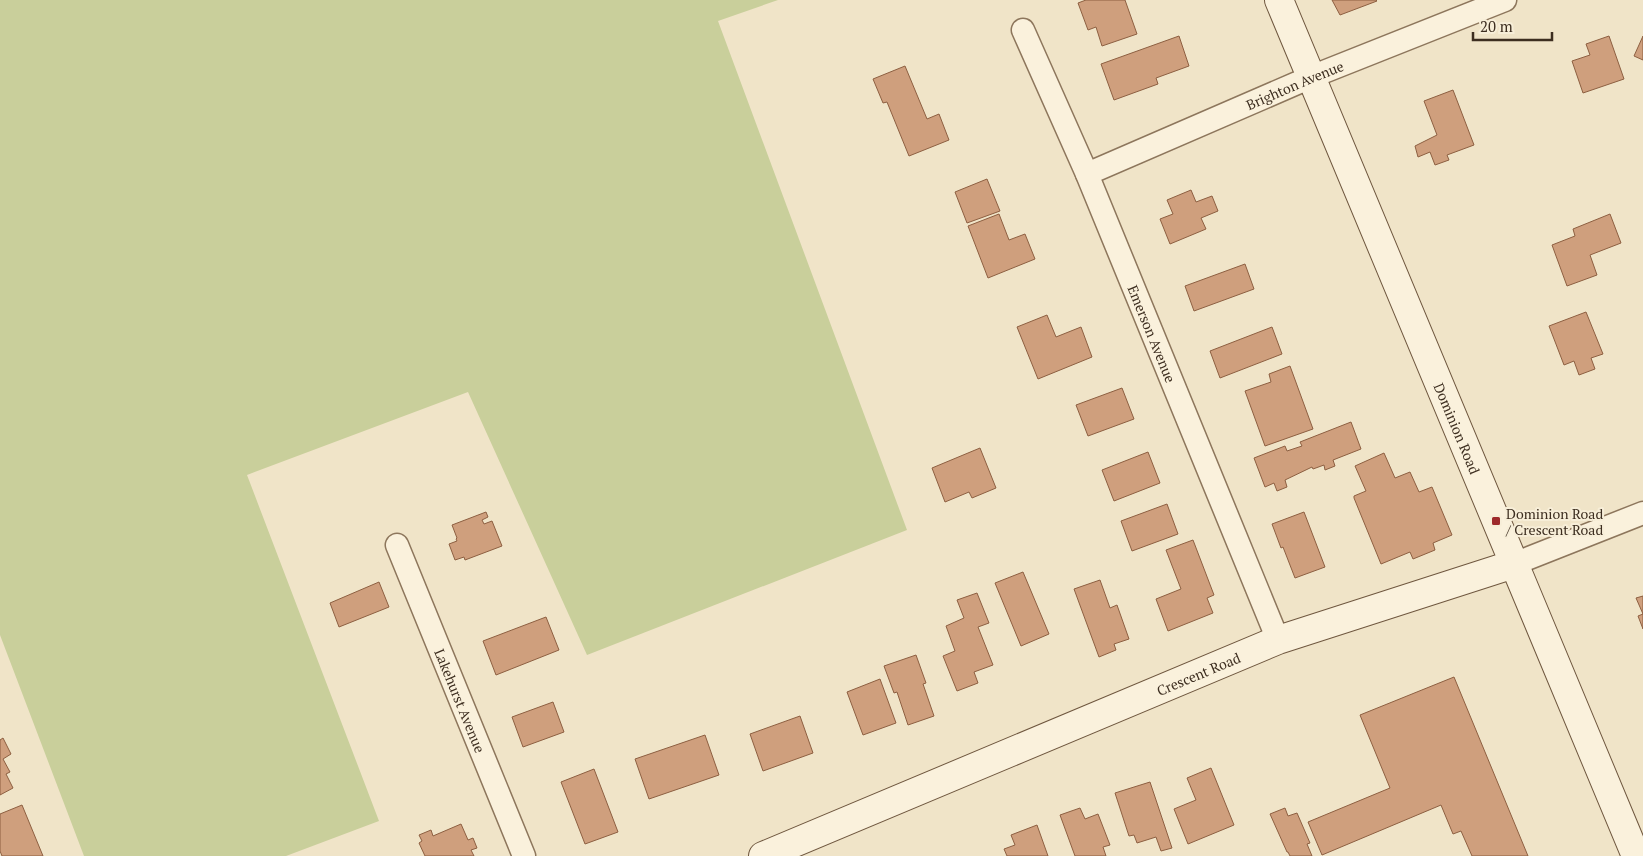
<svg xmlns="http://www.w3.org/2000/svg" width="1643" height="856" font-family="'PT Serif',serif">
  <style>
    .green { fill: #c9cf9b }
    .building { fill: #cf9f7d; stroke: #8d5f41 }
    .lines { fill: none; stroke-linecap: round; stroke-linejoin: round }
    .street-casing { stroke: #8d765c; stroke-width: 25 }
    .secondary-casing { stroke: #6f573f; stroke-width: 30 }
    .street { stroke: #faf1dc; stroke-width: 22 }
    .secondary { stroke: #faf1dc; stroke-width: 28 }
    .poi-dot { fill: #9e2a2b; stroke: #f7eed8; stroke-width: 2 }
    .labels { text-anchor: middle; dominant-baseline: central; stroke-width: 4; stroke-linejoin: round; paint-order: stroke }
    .street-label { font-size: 14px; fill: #3d2e20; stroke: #f7eed8 }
    .poi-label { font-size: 14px; fill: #3d2e20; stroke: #f7eed8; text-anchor: start }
  </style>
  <rect width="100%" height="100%" fill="#f0e4c8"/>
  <path class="green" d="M 0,0 L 778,0 L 718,21 L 907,530 L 587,655 L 468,392 L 247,475 L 379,821 L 286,856 L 84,856 L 0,635 Z"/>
  <path class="building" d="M 1086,0 L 1125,0 L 1137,34 L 1102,46 L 1096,27 L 1088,30 L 1078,3 Z
    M 1332,0 L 1376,0 L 1377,1 L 1340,15 Z
    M 1179,36 L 1189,66 L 1156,78 L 1158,84 L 1114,100 L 1101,64 Z
    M 1609,36 L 1624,79 L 1583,93 L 1572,61 L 1590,55 L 1586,44 Z
    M 1643,36 L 1643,60 L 1634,56 Z
    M 905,66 L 927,119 L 939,114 L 949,140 L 909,156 L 887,102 L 883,103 L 873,79 Z
    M 1453,90 L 1474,145 L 1447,155 L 1449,160 L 1435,165 L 1430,152 L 1418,157 L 1415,146 L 1437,135 L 1424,101 Z
    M 987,179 L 1000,211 L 967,223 L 955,192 Z
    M 1191,190 L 1196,202 L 1212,196 L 1218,211 L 1201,218 L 1206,229 L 1170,244 L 1160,219 L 1173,214 L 1167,200 Z
    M 999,214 L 1009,240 L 1025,234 L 1035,259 L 988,278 L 968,226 Z
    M 1610,214 L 1621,243 L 1590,255 L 1597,275 L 1567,286 L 1552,245 L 1575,236 L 1573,229 Z
    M 1245,264 L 1254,289 L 1194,311 L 1185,286 Z
    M 1586,312 L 1603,354 L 1591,358 L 1595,369 L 1579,375 L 1574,361 L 1564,365 L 1549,326 Z
    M 1047,315 L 1056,337 L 1081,327 L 1092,357 L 1038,379 L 1017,327 Z
    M 1272,327 L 1282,354 L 1220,378 L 1210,351 Z
    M 1290,366 L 1313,429 L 1265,446 L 1245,391 L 1271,382 L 1269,374 Z
    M 1122,388 L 1134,419 L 1088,436 L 1076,405 Z
    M 1351,422 L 1361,449 L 1333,460 L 1335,466 L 1325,470 L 1324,465 L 1313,469 L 1312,467 L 1285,480 L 1287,487 L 1277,491 L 1274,483 L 1265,487 L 1254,458 L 1285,446 L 1287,451 L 1302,446 L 1300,442 Z
    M 980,448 L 996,488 L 972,498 L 969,492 L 945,502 L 932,468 Z
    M 1148,452 L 1160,483 L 1114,501 L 1102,470 Z
    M 1384,453 L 1395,478 L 1410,472 L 1419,492 L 1432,487 L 1452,535 L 1433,543 L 1435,550 L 1413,559 L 1410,552 L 1381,564 L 1354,498 L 1354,496 L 1366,491 L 1355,466 Z
    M 1167,504 L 1178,534 L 1132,551 L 1121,521 Z
    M 486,512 L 488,517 L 482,520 L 484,524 L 492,521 L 502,546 L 465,560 L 464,557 L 455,560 L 449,544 L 457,541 L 456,539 L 457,538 L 452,525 Z
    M 1304,512 L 1325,567 L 1295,578 L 1283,547 L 1281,548 L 1272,524 Z
    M 1193,540 L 1214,595 L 1207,598 L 1213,613 L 1168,631 L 1156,599 L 1181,589 L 1166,550 Z
    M 1023,572 L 1049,634 L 1021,646 L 995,583 Z
    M 1100,580 L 1110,608 L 1117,605 L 1129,639 L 1114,644 L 1116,650 L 1099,657 L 1074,589 Z
    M 379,582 L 389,607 L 339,627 L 330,603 Z
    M 977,593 L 989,623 L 978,627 L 993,665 L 974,672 L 978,683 L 957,691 L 943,656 L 955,651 L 946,626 L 964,618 L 957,600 Z
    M 1643,596 L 1643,629 L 1638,616 L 1643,614 L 1636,598 Z
    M 546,617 L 559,650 L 496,675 L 483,641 Z
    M 916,655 L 926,683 L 923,684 L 934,716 L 908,725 L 897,692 L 894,693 L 884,666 Z
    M 1454,677 L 1528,856 L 1472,856 L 1461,831 L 1453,834 L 1441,805 L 1322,855 L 1308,822 L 1390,788 L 1360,715 Z
    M 880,679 L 896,723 L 863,735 L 847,692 Z
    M 553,702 L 564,732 L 523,747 L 512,717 Z
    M 800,716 L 813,753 L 763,771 L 750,734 Z
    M 705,735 L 719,775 L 649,799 L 635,759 Z
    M 3,738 L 11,754 L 3,759 L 10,772 L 6,774 L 13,788 L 0,795 L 0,740 Z
    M 1211,768 L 1234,825 L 1188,844 L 1174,809 L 1196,800 L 1187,778 Z
    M 594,769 L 618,832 L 585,844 L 561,782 Z
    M 1150,782 L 1172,848 L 1161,851 L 1156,837 L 1137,843 L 1134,835 L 1129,836 L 1115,793 Z
    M 22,805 L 43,856 L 2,856 L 0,851 L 0,814 Z
    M 1080,808 L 1085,819 L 1098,814 L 1110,845 L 1103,847 L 1106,856 L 1075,856 L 1060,815 Z
    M 1285,808 L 1288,816 L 1297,813 L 1310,843 L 1307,844 L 1312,856 L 1290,856 L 1288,852 L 1287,852 L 1270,814 Z
    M 461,824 L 468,840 L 473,838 L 477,848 L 471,850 L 474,856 L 425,856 L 419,843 L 422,841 L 419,835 L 431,830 L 433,836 Z
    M 1037,825 L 1048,856 L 1007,856 L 1004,849 L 1015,845 L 1011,835 Z"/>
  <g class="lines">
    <defs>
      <g id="street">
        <path id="s1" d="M 1023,30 L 1087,174 L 1278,640"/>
        <path id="s2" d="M 1087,174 L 1311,77 L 1505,0"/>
        <path id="s3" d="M 397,545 L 524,856"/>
        <path d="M 1514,564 L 1643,513"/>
      </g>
      <g id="secondary">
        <path id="s4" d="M 1279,0 L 1636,856"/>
        <path id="s5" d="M 763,856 L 1278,640 L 1514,564"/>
      </g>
    </defs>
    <use href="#street" class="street-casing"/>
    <use href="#secondary" class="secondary-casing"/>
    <use href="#street" class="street"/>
    <use href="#secondary" class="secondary"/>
  </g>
  <rect class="poi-dot" x="1491" y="516" width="10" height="10" rx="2.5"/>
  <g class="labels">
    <g class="street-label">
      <text stroke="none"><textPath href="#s2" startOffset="226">Brighton Avenue</textPath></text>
      <text stroke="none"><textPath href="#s1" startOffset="330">Emerson Avenue</textPath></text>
      <text stroke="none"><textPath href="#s4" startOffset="464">Dominion Road</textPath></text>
      <text stroke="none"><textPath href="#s5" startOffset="472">Crescent Road</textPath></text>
      <text stroke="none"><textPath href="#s3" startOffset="168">Lakehurst Avenue</textPath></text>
    </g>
    <g class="poi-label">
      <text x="1506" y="513">Dominion Road<tspan x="1506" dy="16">/ Crescent Road</tspan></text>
    </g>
  </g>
  <path d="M1473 32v8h79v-8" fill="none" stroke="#3d2e20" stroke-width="2.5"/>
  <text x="1480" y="32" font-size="15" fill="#3d2e20" stroke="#f7eed8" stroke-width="4" paint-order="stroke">20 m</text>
</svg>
